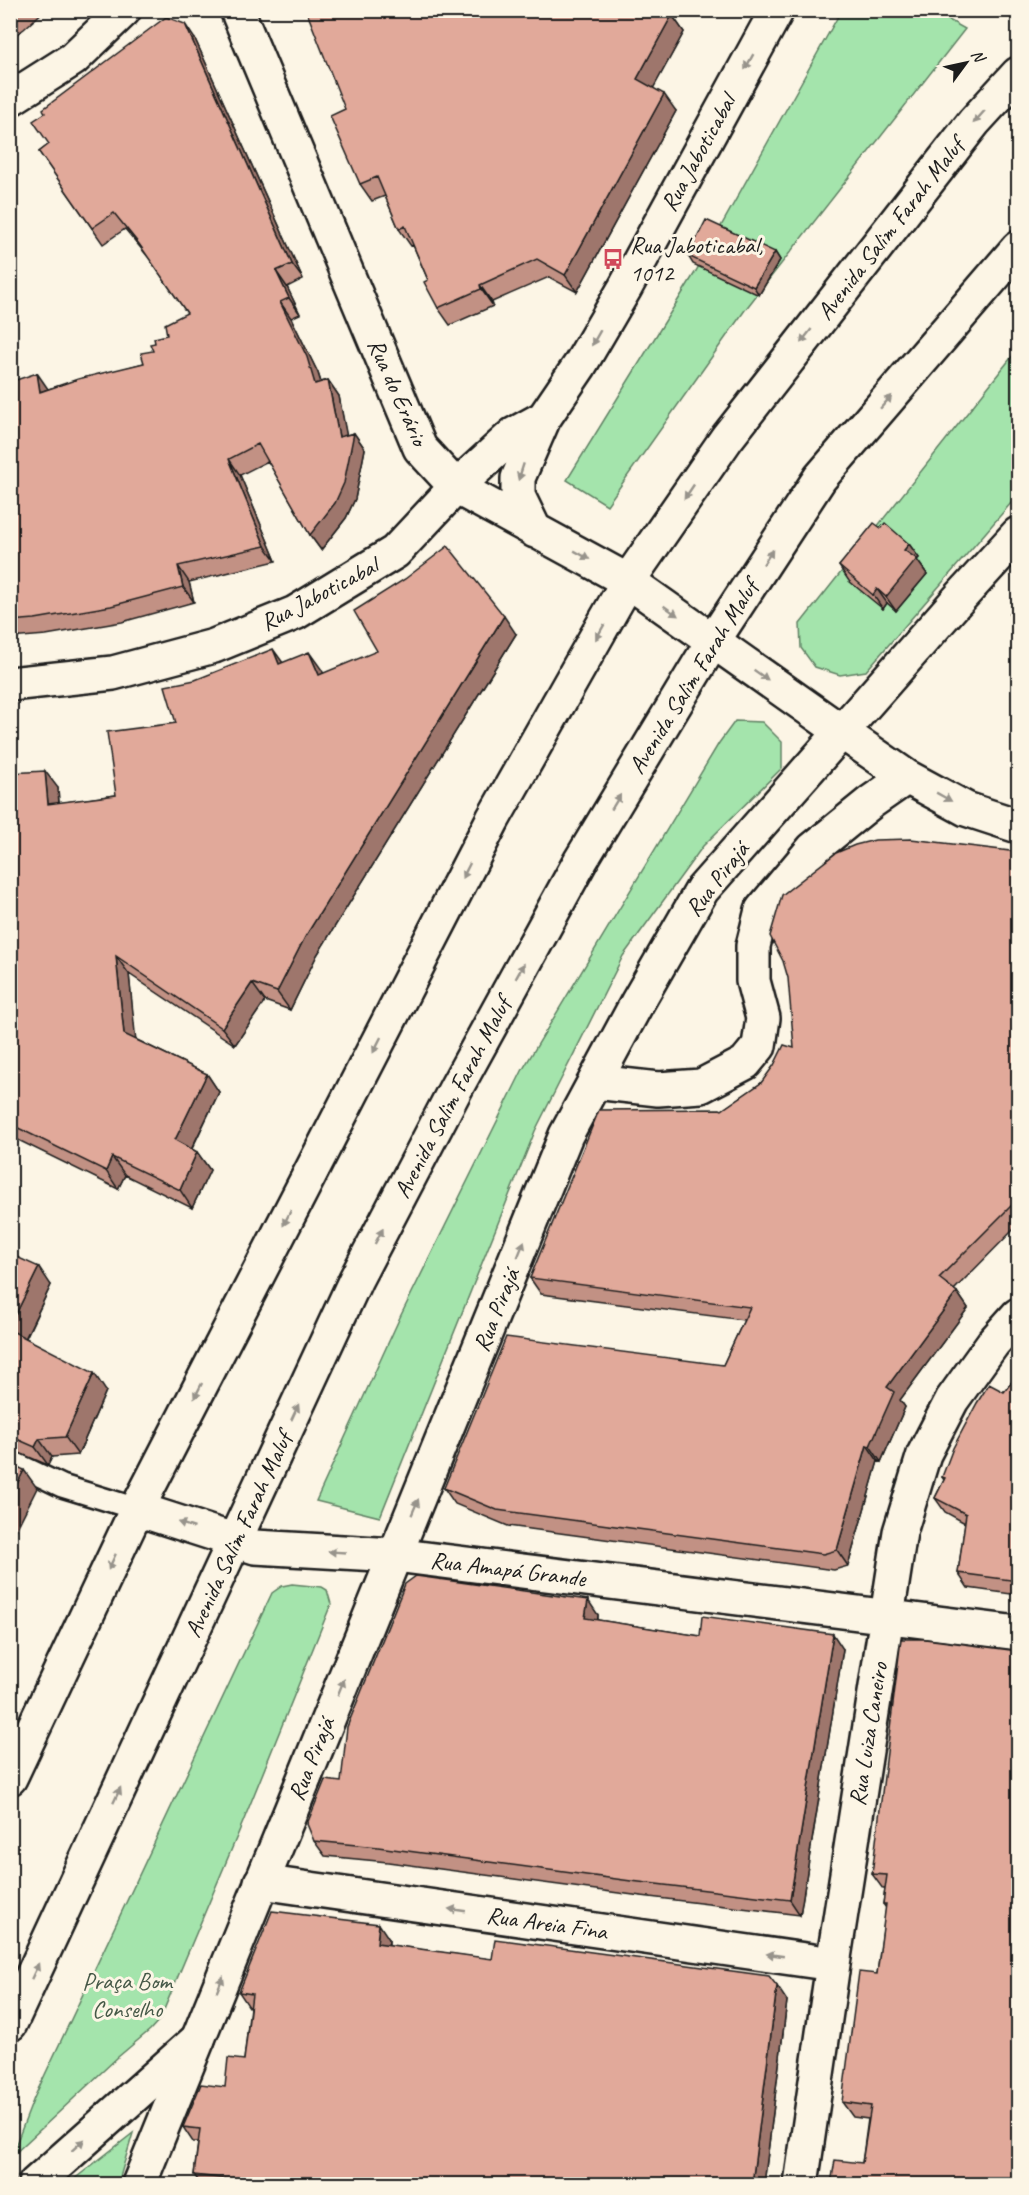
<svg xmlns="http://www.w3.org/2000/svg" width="1029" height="2195" font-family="Caveat,sans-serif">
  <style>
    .green { fill: #a4e4ac; stroke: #608064; stroke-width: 1.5 }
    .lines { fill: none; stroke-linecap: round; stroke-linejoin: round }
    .service-casing { stroke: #1c1c1c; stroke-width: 26 }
    .minor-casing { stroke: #1c1c1c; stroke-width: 38 }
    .tertiary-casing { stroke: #1c1c1c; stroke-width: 38 }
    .trunk-casing { stroke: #1c1c1c; stroke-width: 38 }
    .service { stroke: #fcf5e5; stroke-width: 21 }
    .minor { stroke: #fcf5e5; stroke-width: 33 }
    .tertiary { stroke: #fcf5e5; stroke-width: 33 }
    .trunk { stroke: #fcf5e5; stroke-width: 33 }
    .wall { fill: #c29184; stroke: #1c1c1c; stroke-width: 1.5 }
    .shaded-wall { fill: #9e766c; stroke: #1c1c1c; stroke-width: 1.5 }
    .building { fill: #e1a99a; stroke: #1c1c1c; stroke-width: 1.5 }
    .oneway { fill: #97938b }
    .labels { text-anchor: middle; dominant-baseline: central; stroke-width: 6; stroke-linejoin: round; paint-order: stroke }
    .street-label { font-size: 24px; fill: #1c1c1c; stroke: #fcf5e5 }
    .poi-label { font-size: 24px; fill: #1c1c1c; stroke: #fcf5e5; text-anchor: start }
    .park-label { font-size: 24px; fill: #455847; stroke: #fcf5e5 }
  </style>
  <rect width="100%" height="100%" fill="#fcf5e5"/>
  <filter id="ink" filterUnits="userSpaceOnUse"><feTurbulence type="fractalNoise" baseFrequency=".0167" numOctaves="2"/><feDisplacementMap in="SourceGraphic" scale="12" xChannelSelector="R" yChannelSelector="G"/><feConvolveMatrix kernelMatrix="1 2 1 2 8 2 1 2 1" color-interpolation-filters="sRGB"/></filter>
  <g filter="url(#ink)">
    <path class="green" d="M 841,11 L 933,11 L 965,29 L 745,310 L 607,505 L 567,480 L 696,271 Z
      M 1018,349 L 1018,495 L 866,671 L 840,675 L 815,667 L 801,648 L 800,624 Z
      M 735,721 L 762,722 L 782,742 L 782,768 L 703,846 L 623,956 L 535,1131 L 380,1517 L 316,1501 L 401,1315 L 523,1069 L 719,743 Z
      M 292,1584 L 322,1587 L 327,1590 L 331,1604 L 243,1822 L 160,2019 L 150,2030 L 118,2057 L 11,2157 L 34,2098 L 272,1593 L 282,1586 Z
      M 133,2133 L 118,2184 L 68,2184 Z"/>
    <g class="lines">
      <defs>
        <path id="service" d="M 10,1461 L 62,1486 L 137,1509"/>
        <path id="minor" d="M 10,99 L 73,59 L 124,10
          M 10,684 L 113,673 L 214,646 L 295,613 L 395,552 L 456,487 L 420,448 L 237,10
          M 842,732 L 907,777 L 966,809 L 1018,826
          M 595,1082 L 658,1089 L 701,1086 L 745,1063 L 759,1046 L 763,1018 L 753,981 L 753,946 L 762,910 L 813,849 L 871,802 L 907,777
          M 137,1509 L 255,1547 L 395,1555 L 1018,1633
          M 261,1882 L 833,1964
          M 801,2184 L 833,1964 L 900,1532 L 924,1454 L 952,1400 L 993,1343 L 1018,1315"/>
        <path id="tertiary" d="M 544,418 L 513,435 L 456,487 L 628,581 L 842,732
          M 535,531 L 518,496 L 518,478 L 544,418 L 580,365 L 625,288 L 777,10
          M 139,2184 L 566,1135 L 637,1003 L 702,890 L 955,603 L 1018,534"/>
        <path id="trunk" d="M 10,1778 L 137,1509 L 493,819 L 628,581 L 727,438 L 974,122 L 1018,74
          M 10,2024 L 356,1279 L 457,1086 L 581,860 L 713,641 L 820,478 L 1018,248
          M 35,2184 L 198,2039"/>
      </defs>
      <use href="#service" class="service-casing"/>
      <use href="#minor" class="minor-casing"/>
      <use href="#tertiary" class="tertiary-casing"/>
      <use href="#trunk" class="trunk-casing"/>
      <use href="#service" class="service"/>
      <use href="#minor" class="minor"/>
      <use href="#tertiary" class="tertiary"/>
      <use href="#trunk" class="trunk"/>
    </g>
    <path class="wall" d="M 10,10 L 45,10 L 24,29 L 10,39 Z
      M 672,15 L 684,32 L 653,88 L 676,111 L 577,292 L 549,277 L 492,302 L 493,306 L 450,325 L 438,308 L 428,280 L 413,245 L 411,246 L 399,229 L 385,196 L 372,201 L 360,184 L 345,109 Z
      M 195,39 L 303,279 L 287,287 L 300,314 L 291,318 L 318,373 L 321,382 L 328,380 L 339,396 L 346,435 L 354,433 L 365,449 L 355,499 L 346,518 L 321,550 L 310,535 L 268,461 L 240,475 L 276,561 L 189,582 L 194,602 L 122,622 L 46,635 L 10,638 L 10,382 L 48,389 L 144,363 L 153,351 L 155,343 L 167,335 L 187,313 L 149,258 L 125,229 L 103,244 L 39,152 Z
      M 775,252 L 780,260 L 759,295 L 693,264 L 688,256 Z
      M 881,528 L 909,544 L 919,558 L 917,560 L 927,574 L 896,611 L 887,603 L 883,609 L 849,581 L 839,566 Z
      M 1018,604 L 1018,627 L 1009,614 Z
      M 516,634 L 317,955 L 290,1010 L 265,1001 L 235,1045 L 129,974 L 135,1039 L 207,1074 L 219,1092 L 192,1149 L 197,1152 L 210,1170 L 192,1208 L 125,1175 L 118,1189 L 10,1136 L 10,773 L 58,788 L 59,803 L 116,795 L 176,723 L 282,663 L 322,670 L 323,674 Z
      M 1018,852 L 1018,1225 L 954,1290 L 957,1292 L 968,1308 L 900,1400 L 905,1407 L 881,1462 L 878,1461 L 848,1566 L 834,1570 L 508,1526 L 455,1504 L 444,1488 L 723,1365 L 744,1320 L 541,1294 L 530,1278 L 722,1110 L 761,1083 L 794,1048 Z
      M 10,1254 L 51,1285 L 26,1338 L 106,1391 L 78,1455 L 52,1457 L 48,1465 L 10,1449 Z
      M 1018,1374 L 1018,1595 L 968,1588 L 958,1573 L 965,1523 L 945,1512 L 935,1498 L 944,1480 L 942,1477 L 1004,1392 Z
      M 598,1615 L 598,1620 L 700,1636 L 843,1649 L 800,1915 L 641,1896 L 388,1862 L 325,1856 L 314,1841 L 341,1782 Z
      M 1018,1651 L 862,2163 L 868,2119 L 853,2117 L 842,2102 L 877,1974 L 886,1908 L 883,1904 L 885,1889 L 883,1889 L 872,1874 Z
      M 389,1939 L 389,1945 L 787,2001 L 764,2184 L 201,2184 L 194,2175 L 198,2142 L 193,2142 L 183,2127 L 225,2087 L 244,2060 L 250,2007 L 249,2007 L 239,1992 Z"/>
    <path class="shaded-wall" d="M 672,15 L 684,32 L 649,96 L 637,79 Z
      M 185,24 L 195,39 L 303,279 L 292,264 Z
      M 664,94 L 676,111 L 577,292 L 565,275 Z
      M 775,252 L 780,260 L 759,295 L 754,287 Z
      M 276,271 L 287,287 L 300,314 L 289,298 Z
      M 480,285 L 492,302 L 493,306 L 481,289 Z
      M 280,302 L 291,318 L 318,373 L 326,399 L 315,384 Z
      M 37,373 L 48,389 L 40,392 Z
      M 328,380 L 339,396 L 350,453 L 339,437 Z
      M 354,433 L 365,449 L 355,499 L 346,518 L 321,550 L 310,535 Z
      M 229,459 L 240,475 L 276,561 L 265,546 Z
      M 909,544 L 919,558 L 917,560 L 927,574 L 896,611 L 886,597 L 904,550 Z
      M 178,566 L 189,582 L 194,602 L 183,587 Z
      M 877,589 L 887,603 L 883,609 L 873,595 Z
      M 504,616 L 516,634 L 317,955 L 290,1010 L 277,992 L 305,937 Z
      M 273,649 L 286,667 L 279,664 Z
      M 309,652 L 322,670 L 332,693 L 319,675 Z
      M 45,771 L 58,788 L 60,822 L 48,804 Z
      M 116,956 L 129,974 L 137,1052 L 124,1034 Z
      M 252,983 L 265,1001 L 235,1045 L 222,1028 Z
      M 207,1074 L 219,1092 L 187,1158 L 175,1140 Z
      M 197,1152 L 210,1170 L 192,1208 L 180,1190 Z
      M 112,1157 L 125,1175 L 118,1189 L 106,1171 Z
      M 39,1267 L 51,1285 L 21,1347 L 10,1332 L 10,1326 Z
      M 957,1292 L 968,1308 L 900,1400 L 905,1407 L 881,1462 L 870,1446 L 887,1387 Z
      M 94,1373 L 106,1391 L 78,1455 L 65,1437 Z
      M 39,1439 L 52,1457 L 48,1465 L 35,1447 Z
      M 867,1445 L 878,1461 L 848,1566 L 837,1550 Z
      M 24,1470 L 37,1488 L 10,1542 L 10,1498 Z
      M 588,1600 L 598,1615 L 596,1633 L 585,1618 Z
      M 833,1634 L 843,1649 L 800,1915 L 790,1900 Z
      M 379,1924 L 389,1939 L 387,1958 L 377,1943 Z
      M 777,1986 L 787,2001 L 764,2184 L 752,2184 Z"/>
    <path class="building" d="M 10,10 L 18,10 L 10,17 Z
      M 306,10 L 664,10 L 672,15 L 637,79 L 664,94 L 565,275 L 537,259 L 480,285 L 481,289 L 438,308 L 424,282 L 428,280 L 405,226 L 399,229 L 377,177 L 360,184 L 330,116 L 345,109 Z
      M 166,17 L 185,24 L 292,264 L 276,271 L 289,298 L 280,302 L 307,357 L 315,384 L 328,380 L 339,437 L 354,433 L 344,483 L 335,503 L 310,535 L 258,444 L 229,459 L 265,546 L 178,566 L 183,587 L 111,606 L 35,619 L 10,621 L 10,382 L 37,373 L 40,392 L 78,379 L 144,363 L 141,353 L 153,351 L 150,344 L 155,343 L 154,338 L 167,335 L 165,324 L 187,313 L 139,244 L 114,213 L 92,228 L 39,152 L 49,144 L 33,121 L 45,113 L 43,109 Z
      M 706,220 L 775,252 L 754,287 L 688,256 Z
      M 874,523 L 881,528 L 885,523 L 909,544 L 904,550 L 917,559 L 886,597 L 877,589 L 873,595 L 839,566 Z
      M 448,546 L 504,616 L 305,937 L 277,992 L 252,983 L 222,1028 L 116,956 L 124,1034 L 207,1074 L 175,1140 L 197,1152 L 180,1190 L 112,1157 L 106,1171 L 10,1124 L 10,773 L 45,771 L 48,804 L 116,795 L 107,732 L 176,723 L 165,686 L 195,680 L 273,649 L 279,664 L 309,652 L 319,675 L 377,651 L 354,611 L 405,579 Z
      M 1018,604 L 1018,622 L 1009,614 Z
      M 911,839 L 1018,852 L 1018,1199 L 939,1278 L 957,1292 L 887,1387 L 894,1392 L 870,1446 L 867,1445 L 837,1550 L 823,1554 L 497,1510 L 444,1488 L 506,1337 L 723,1365 L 750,1307 L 530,1278 L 599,1110 L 720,1109 L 722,1110 L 761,1083 L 774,1065 L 784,1045 L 794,1048 L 788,978 L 783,961 L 770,936 L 782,895 L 836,853 L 855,845 L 875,840 Z
      M 10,1254 L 39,1267 L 10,1326 Z
      M 10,1330 L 94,1373 L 65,1437 L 39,1439 L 35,1447 L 10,1436 Z
      M 1018,1374 L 1018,1581 L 958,1573 L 966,1514 L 935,1498 L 945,1478 L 942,1477 L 953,1448 L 977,1403 L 989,1384 L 1004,1392 Z
      M 10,1463 L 24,1470 L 10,1498 Z
      M 416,1576 L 588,1600 L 585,1618 L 700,1636 L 702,1616 L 833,1634 L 790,1900 L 631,1881 L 378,1847 L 314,1841 L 307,1824 L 325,1780 L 341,1782 L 347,1727 L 405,1584 Z
      M 901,1639 L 925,1639 L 1018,1651 L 1018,2184 L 831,2184 L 835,2160 L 862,2163 L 871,2106 L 842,2102 L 859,1972 L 877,1974 L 886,1904 L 883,1904 L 887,1875 L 872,1874 Z
      M 272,1911 L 379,1924 L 377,1943 L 492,1959 L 495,1939 L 769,1976 L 777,1986 L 752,2184 L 271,2184 L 194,2175 L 200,2129 L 183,2127 L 201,2084 L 225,2087 L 228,2058 L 244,2060 L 252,1994 L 239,1992 Z"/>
    <defs><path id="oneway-solid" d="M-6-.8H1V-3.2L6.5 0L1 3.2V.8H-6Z" transform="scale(1.5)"/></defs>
    <g class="oneway">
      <use href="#oneway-solid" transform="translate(749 62) rotate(119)"/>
      <use href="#oneway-solid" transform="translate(979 117) rotate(132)"/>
      <use href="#oneway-solid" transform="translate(806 336) rotate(128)"/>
      <use href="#oneway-solid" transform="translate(596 338) rotate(120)"/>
      <use href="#oneway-solid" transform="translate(886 402) rotate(-49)"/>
      <use href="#oneway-solid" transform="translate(521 472) rotate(108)"/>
      <use href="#oneway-solid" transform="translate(689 492) rotate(124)"/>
      <use href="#oneway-solid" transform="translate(582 555) rotate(29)"/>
      <use href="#oneway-solid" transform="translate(768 557) rotate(-57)"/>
      <use href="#oneway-solid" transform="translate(671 611) rotate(35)"/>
      <use href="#oneway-solid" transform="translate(600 632) rotate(120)"/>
      <use href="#oneway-solid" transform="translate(761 675) rotate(35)"/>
      <use href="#oneway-solid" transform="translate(944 797) rotate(29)"/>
      <use href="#oneway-solid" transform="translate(616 802) rotate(-59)"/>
      <use href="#oneway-solid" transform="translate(466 871) rotate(117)"/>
      <use href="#oneway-solid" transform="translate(520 971) rotate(-61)"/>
      <use href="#oneway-solid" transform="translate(377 1045) rotate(117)"/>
      <use href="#oneway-solid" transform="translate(287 1218) rotate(117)"/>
      <use href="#oneway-solid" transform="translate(379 1236) rotate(-62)"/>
      <use href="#oneway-solid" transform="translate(521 1249) rotate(-68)"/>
      <use href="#oneway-solid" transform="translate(198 1391) rotate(117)"/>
      <use href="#oneway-solid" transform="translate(295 1412) rotate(-65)"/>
      <use href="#oneway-solid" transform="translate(415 1507) rotate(-67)"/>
      <use href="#oneway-solid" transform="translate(186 1525) rotate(-162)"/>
      <use href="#oneway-solid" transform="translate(337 1552) rotate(-177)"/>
      <use href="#oneway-solid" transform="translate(112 1562) rotate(115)"/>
      <use href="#oneway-solid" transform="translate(341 1687) rotate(-68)"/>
      <use href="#oneway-solid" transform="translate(117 1795) rotate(-65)"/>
      <use href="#oneway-solid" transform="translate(457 1910) rotate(-172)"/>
      <use href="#oneway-solid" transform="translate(775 1955) rotate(-172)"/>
      <use href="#oneway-solid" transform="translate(35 1971) rotate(-65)"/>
      <use href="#oneway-solid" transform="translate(220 1984) rotate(-68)"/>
      <use href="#oneway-solid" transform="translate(78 2145) rotate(-42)"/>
    </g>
  </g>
  <defs>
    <symbol id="bus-bare" viewBox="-9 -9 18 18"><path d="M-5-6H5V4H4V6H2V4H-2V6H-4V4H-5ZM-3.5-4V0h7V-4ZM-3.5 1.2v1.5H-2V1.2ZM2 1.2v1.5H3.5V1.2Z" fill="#d1495b" stroke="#fcf5e5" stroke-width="2.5" paint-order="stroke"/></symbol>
  </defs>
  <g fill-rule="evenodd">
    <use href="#bus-bare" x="598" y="244" width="30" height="30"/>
  </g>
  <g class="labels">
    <g class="street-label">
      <text transform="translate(698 153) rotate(-61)">Rua Jaboticabal</text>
      <text transform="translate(890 229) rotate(-52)">Avenida Salim Farah Maluf</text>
      <text transform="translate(398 392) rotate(66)">Rua do Erário</text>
      <text transform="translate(319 594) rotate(-28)">Rua Jaboticabal</text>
      <text transform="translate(693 677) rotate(-58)">Avenida Salim Farah Maluf</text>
      <text transform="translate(717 879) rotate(-52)">Rua Pirajá</text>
      <text transform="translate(452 1098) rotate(-62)">Avenida Salim Farah Maluf</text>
      <text transform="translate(496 1310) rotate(-68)">Rua Pirajá</text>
      <text transform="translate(238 1535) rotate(-65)">Avenida Salim Farah Maluf</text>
      <text transform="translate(508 1569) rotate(7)">Rua Amapá Grande</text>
      <text transform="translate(868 1734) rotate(-81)">Rua Luiza Caneiro</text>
      <text transform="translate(311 1759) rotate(-68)">Rua Pirajá</text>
      <text transform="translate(547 1923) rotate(8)">Rua Areia Fina</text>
    </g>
    <g class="poi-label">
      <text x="630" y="245">Rua Jaboticabal,<tspan x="630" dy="28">1012</tspan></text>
    </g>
    <g class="park-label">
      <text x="127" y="1981">Praça Bom<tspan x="127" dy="28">Conselho</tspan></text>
    </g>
  </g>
  <rect width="1029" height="2195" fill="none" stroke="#fcf5e5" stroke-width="36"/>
  <rect x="18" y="18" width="993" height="2159" fill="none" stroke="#1c1c1c" stroke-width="2" filter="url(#ink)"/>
  <g transform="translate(966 63) rotate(57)" stroke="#fcf5e5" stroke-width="4.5" paint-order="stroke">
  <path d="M0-4.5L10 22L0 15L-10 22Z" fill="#1c1c1c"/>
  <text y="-9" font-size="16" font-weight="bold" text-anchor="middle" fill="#1c1c1c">N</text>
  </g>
</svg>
